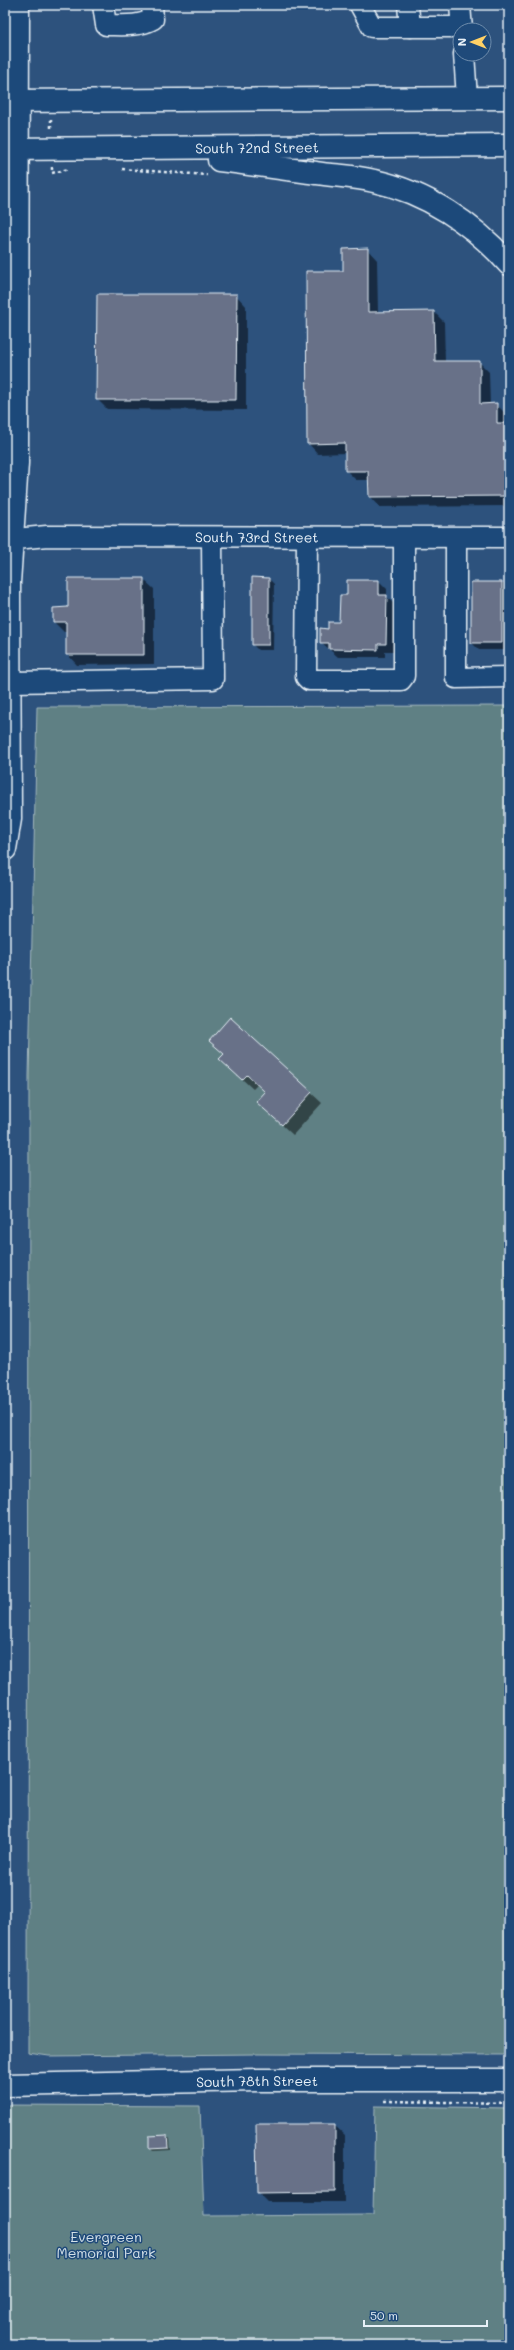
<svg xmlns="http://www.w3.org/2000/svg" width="514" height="2350" font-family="Mali,sans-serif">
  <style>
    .green { fill: #5f8084; stroke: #a4b8be }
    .shadow { fill: #0007 }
    .building { fill: #677188; stroke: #e8f1f8 }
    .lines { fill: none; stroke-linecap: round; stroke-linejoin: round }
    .minor-casing { stroke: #e8f1f8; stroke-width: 23 }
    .major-casing { stroke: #e8f1f8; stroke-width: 25 }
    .path { stroke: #e8f1f8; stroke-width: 2.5; stroke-dasharray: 3 3; stroke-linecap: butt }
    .minor { stroke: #1f4a7a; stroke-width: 20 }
    .major { stroke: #1f4a7a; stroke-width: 22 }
    .labels { text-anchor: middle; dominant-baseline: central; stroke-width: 3; stroke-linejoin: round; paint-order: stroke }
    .street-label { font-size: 14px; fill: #e8f1f8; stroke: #1f4a7a }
    .park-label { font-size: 14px; fill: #d3e0e7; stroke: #1f4a7a }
  </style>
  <rect width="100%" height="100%" fill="#2d527d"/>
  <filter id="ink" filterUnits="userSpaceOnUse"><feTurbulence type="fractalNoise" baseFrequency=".025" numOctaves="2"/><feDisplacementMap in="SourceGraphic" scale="8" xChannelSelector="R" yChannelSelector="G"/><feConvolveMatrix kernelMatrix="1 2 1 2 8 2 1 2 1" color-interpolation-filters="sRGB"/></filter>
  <g filter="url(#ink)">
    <path class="green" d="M 509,706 L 509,2055 L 255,2054 L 49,2056 L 28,2053 L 29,1076 L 37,707 Z
      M 5,2105 L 200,2106 L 204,2216 L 373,2215 L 375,2106 L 509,2108 L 509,2345 L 5,2345 Z"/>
    <path class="shadow" d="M 367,249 L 377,260 L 378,313 L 434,312 L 444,322 L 445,362 L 479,362 L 489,372 L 490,405 L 496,404 L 507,415 L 507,424 L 509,424 L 509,506 L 380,507 L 370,496 L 369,480 L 356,480 L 346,470 L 346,453 L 318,454 L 308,443 L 344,272 Z
      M 236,295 L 246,306 L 246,410 L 107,409 L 97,399 Z
      M 143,579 L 154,589 L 154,664 L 77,665 L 67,654 L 67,632 L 64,632 L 54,622 L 69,608 Z
      M 269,579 L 274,584 L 273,650 L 258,650 L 253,645 Z
      M 379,581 L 387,589 L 387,597 L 394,604 L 393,651 L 385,651 L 385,657 L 338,657 L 321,642 L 329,630 L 340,623 L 348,596 Z
      M 472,583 L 509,583 L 509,650 L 479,650 L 472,643 Z
      M 230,1019 L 322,1103 L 293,1135 L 268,1112 L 266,1092 L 257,1085 L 253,1089 L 231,1069 L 225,1054 Z
      M 334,2125 L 345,2135 L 345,2202 L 268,2202 L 258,2192 Z
      M 167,2136 L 169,2139 L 170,2150 L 153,2151 L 150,2148 Z"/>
    <path class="building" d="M 368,248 L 368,312 L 434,311 L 435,361 L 480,361 L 480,404 L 497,403 L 497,423 L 509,423 L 509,496 L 369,497 L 368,471 L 345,471 L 345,443 L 307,444 L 306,271 L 343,271 L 343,249 Z
      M 97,294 L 237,294 L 236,400 L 96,400 Z
      M 252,577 L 269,578 L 269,645 L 252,645 Z
      M 68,578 L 144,578 L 144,655 L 66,655 L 66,622 L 53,622 L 53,608 L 68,607 Z
      M 347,580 L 379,580 L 379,595 L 387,595 L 386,644 L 378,644 L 378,650 L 329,649 L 329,643 L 320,643 L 320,628 L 328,629 L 328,622 L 339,622 L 340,595 L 347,595 Z
      M 471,582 L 502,582 L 502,643 L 471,643 Z
      M 230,1017 L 312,1092 L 282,1125 L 256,1102 L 265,1092 L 247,1075 L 242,1080 L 219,1059 L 224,1054 L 209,1041 Z
      M 256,2124 L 335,2124 L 335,2192 L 257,2193 Z
      M 167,2135 L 168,2148 L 149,2149 L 149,2136 Z"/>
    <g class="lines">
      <defs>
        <g id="minor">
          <path d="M 103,5 L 106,25 C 121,25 139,27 153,19 L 152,5"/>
          <path d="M 360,5 L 372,27 L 462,27"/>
          <path d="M 408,5 L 410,27"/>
          <path d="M 460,5 L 462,30"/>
          <path d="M 464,54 L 467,98"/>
          <path d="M 307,538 L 306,677 L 309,680 L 401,680 L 404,676 L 404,538"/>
          <path d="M 456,538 L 456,678 L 509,677"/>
          <path id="s1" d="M 5,540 L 47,536 L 509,537"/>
          <path d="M 10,682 L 213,679 L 212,537"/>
        </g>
        <g id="major">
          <path d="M 5,101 L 509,98"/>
          <path id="s2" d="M 5,149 L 509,145"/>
          <path d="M 219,160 C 252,164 284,169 316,173 C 335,176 355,176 374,181 C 426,192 474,224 509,264"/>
          <path d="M 5,849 L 10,819 L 9,583 L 17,463 L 18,5"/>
          <path id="s3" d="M 5,2085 L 258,2080 L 509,2080"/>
        </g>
      </defs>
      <use href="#minor" class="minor-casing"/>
      <use href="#major" class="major-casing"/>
      <path class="path" d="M 51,119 L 51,130
        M 52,167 L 52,173 L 69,169
        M 122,169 L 207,175
        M 384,2101 L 509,2103"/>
      <use href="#minor" class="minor"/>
      <use href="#major" class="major"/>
    </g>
  </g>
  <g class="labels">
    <g class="street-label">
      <text stroke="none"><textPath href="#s2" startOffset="252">South 72nd Street</textPath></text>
      <text stroke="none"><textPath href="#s1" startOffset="252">South 73rd Street</textPath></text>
      <text stroke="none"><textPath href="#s3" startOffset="252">South 78th Street</textPath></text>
    </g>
    <g class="park-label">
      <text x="106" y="2236">Evergreen<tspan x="106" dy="16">Memorial Park</tspan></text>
    </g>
  </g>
  <rect width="514" height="2350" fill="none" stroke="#1f4a7a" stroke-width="20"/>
  <rect x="10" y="10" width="494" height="2330" fill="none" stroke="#e8f1f8" stroke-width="1.5" filter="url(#ink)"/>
  <g transform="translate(472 42) rotate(270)"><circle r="19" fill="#1f4a7a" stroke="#6f8dac"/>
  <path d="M0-3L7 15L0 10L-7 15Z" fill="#ffd166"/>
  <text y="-6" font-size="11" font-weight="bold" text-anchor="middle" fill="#e8f1f8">N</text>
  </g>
  <path d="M364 2320v6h123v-6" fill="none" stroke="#e8f1f8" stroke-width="2"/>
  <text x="370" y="2320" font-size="12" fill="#e8f1f8" stroke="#1f4a7a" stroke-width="3" paint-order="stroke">50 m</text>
</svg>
